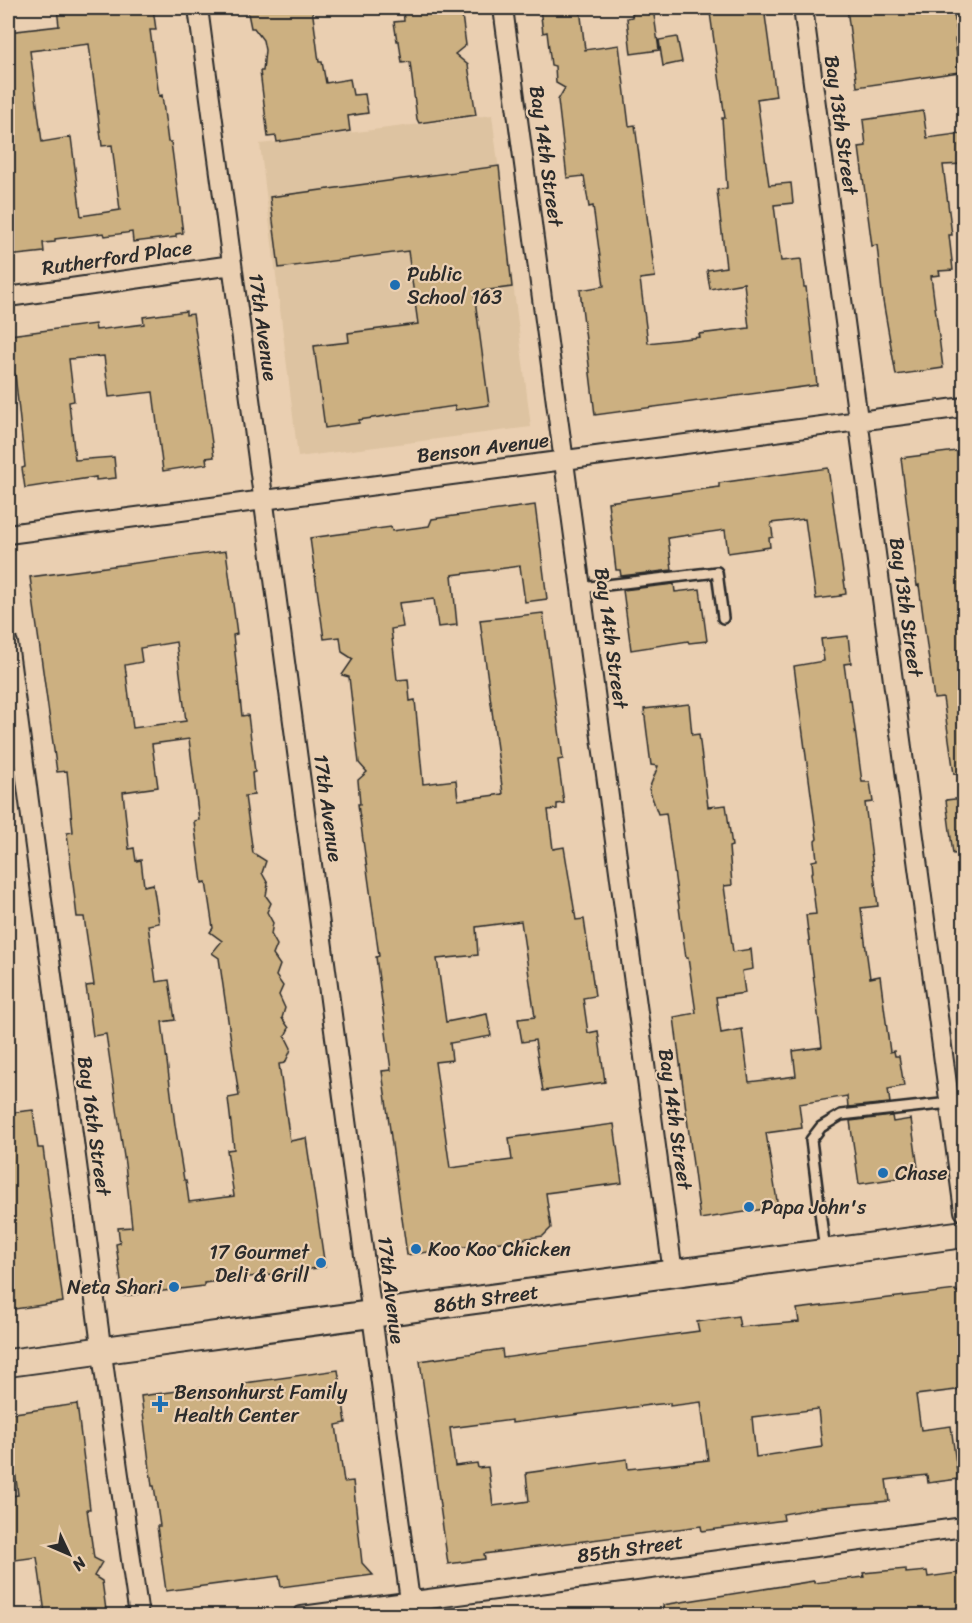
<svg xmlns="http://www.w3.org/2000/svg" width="972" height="1623" font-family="Sriracha,sans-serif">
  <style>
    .built { fill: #ddc3a1 }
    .building { fill: #ccb081; stroke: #2b2b2b; stroke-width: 1.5; fill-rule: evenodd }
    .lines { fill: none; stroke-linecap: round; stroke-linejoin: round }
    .lane-casing { stroke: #2b2b2b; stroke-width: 14 }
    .street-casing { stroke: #2b2b2b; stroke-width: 22 }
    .secondary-casing { stroke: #2b2b2b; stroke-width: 30 }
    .lane { stroke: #eacfb1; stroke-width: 9 }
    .street { stroke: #eacfb1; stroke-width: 18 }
    .secondary { stroke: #eacfb1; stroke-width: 26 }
    .poi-dot { fill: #1f6fb2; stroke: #eacfb1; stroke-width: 2 }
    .labels { text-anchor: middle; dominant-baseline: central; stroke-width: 4.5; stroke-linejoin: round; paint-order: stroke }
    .street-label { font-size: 20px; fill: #2b2b2b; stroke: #eacfb1 }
    .poi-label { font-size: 20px; fill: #2b2b2b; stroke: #eacfb1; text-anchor: start }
  </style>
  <rect width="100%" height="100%" fill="#eacfb1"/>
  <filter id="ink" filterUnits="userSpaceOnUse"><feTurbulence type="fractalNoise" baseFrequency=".0167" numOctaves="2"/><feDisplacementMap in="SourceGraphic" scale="12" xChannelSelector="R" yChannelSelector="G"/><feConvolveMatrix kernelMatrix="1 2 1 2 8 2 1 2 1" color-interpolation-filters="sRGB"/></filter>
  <g filter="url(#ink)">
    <path class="built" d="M 492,115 L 531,427 L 298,457 L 260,144 Z"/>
    <path class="building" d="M 57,8 L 153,8 L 156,30 L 150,30 L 159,96 L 162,95 L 168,142 L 171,142 L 183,233 L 176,234 L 176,237 L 133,242 L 132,232 L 105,236 L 104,233 L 55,239 L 55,242 L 43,243 L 44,252 L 8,256 L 8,32 L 59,26 ZM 89,44 L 102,146 L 112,145 L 120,210 L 81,216 L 71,137 L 42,142 L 30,51 Z
      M 247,8 L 312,8 L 319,62 L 322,62 L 326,83 L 350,79 L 353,95 L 365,94 L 368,113 L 348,116 L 350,131 L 277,142 L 276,136 L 268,137 L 260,71 L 263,71 L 265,50 L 263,40 L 254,28 L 251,28 Z
      M 403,8 L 461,8 L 466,45 L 455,54 L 468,65 L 476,115 L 419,123 L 417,119 L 410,62 L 402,63 L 399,41 L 397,41 L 394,22 L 404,21 Z
      M 540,8 L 580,8 L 585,50 L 619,45 L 629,126 L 635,125 L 655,277 L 640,279 L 648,343 L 700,337 L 699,334 L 749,328 L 744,283 L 710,289 L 707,270 L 726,267 L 717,190 L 727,188 L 722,118 L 725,118 L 710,13 L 743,8 L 764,8 L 776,96 L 757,99 L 763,143 L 769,185 L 791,183 L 793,203 L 774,205 L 781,261 L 801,259 L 804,287 L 806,287 L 817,385 L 595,415 L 580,290 L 604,286 L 593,206 L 589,207 L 584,176 L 567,178 L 558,100 L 565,88 L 556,83 L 555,66 L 551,65 L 547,32 L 543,33 Z
      M 635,8 L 653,8 L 659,50 L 631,54 L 627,18 L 632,17 L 632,12 L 636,11 Z
      M 847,8 L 953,8 L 958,39 L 955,39 L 959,72 L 857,87 Z
      M 677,37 L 682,62 L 663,66 L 659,40 Z
      M 923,111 L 927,138 L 964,133 L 964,164 L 943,165 L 952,235 L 949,235 L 953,270 L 939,271 L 940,275 L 931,276 L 943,368 L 896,375 L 883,301 L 877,245 L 872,246 L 859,147 L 866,146 L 863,120 Z
      M 499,166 L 512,287 L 474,292 L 489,405 L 455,410 L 455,406 L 359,420 L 359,423 L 325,428 L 314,346 L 349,342 L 348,333 L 418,324 L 408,251 L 279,268 L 270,197 Z
      M 186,311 L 186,315 L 193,314 L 214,457 L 206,458 L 207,464 L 163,471 L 153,392 L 109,397 L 104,356 L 69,359 L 74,401 L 69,402 L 75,460 L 114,457 L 116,478 L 96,480 L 96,477 L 25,488 L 22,468 L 25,467 L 23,448 L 15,374 L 13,374 L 10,356 L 13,356 L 10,335 L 95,324 L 96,330 L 144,324 L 143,317 Z
      M 964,450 L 964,773 L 954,774 L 943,698 L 934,699 L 919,585 L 917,586 L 901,458 Z
      M 828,468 L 846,594 L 840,595 L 841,596 L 816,599 L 805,519 L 771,523 L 773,537 L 769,538 L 770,547 L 728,553 L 725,530 L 668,538 L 672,570 L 621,576 L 620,570 L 616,570 L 608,502 L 719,487 L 719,483 Z
      M 535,505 L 547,599 L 525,602 L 520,566 L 452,575 L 457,625 L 438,627 L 434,599 L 399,603 L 403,627 L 391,629 L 397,680 L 408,679 L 410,701 L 415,700 L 423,784 L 456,780 L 458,800 L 503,794 L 480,620 L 543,613 L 563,759 L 558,760 L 564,803 L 557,804 L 557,809 L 548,810 L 553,849 L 564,847 L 576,920 L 584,919 L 595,996 L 583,998 L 588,1033 L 598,1031 L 605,1082 L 543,1091 L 535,1040 L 522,1042 L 518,1019 L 535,1017 L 521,921 L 476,927 L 478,955 L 437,959 L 446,1022 L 487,1014 L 491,1036 L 450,1043 L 452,1060 L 435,1062 L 450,1168 L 512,1160 L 509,1138 L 614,1124 L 622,1183 L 546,1193 L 551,1228 L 543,1236 L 407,1255 L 382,1071 L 391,1070 L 376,957 L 379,956 L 358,804 L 360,804 L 358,780 L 367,772 L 359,763 L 349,677 L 342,675 L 353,659 L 342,652 L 340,637 L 324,639 L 310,538 L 391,527 L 392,531 L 429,526 L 432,519 Z
      M 226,551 L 237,634 L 233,635 L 242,716 L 248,715 L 255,772 L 252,773 L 254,795 L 245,796 L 253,853 L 266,861 L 262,873 L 268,884 L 266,896 L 271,903 L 267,912 L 273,923 L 271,934 L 277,945 L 273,955 L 280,965 L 276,976 L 283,986 L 279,995 L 285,1008 L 282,1018 L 289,1028 L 285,1036 L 291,1048 L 290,1052 L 285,1063 L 279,1064 L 290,1141 L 306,1138 L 325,1267 L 204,1283 L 204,1286 L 123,1296 L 116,1244 L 120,1243 L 118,1228 L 132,1227 L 125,1164 L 106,1034 L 93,1036 L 86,986 L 94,985 L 84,917 L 77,917 L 67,833 L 73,832 L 67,771 L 57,772 L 30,577 ZM 176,642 L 186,721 L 133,728 L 125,665 L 142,662 L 140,648 ZM 189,739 L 199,820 L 194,821 L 202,883 L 206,882 L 213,928 L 210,932 L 222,941 L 212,953 L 219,958 L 239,1096 L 228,1098 L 234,1149 L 227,1150 L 234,1196 L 189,1202 L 186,1180 L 184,1180 L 175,1125 L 162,1022 L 175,1020 L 169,980 L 156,982 L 148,925 L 159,923 L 153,884 L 144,886 L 141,860 L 136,861 L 134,848 L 129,849 L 123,792 L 158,787 L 152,744 Z
      M 674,584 L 675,592 L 700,589 L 707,641 L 689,643 L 688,641 L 631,650 L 623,590 Z
      M 848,636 L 851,663 L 844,664 L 849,700 L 851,700 L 862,782 L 870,782 L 873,802 L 865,803 L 878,906 L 861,908 L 866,949 L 870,978 L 880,976 L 890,1052 L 894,1051 L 895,1056 L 899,1056 L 904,1086 L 888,1089 L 890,1103 L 848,1107 L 847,1096 L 799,1104 L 802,1128 L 766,1133 L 778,1207 L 700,1219 L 674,1017 L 696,1013 L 688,958 L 686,958 L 666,813 L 658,814 L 649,789 L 658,766 L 651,765 L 644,709 L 689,704 L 692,735 L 699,734 L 708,807 L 726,805 L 732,846 L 729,847 L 732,885 L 724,886 L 733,952 L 751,949 L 753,969 L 742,971 L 745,993 L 716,997 L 721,1033 L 742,1029 L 749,1082 L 796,1076 L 793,1051 L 822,1047 L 806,915 L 816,914 L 811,873 L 813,872 L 812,861 L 817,860 L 815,841 L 817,839 L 794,666 L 824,661 L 821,639 Z
      M 964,798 L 964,853 L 953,854 L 946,800 Z
      M 33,1110 L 38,1148 L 43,1148 L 63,1302 L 8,1310 L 8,1113 Z
      M 892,1116 L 893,1122 L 911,1119 L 919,1175 L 859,1184 L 850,1121 Z
      M 956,1290 L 956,1292 L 964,1291 L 964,1389 L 916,1395 L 921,1430 L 951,1426 L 958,1479 L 928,1483 L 927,1475 L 886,1480 L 889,1501 L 822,1507 L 783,1514 L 784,1520 L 702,1531 L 701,1526 L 529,1548 L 484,1554 L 485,1559 L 448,1564 L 420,1361 L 502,1349 L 503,1358 L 677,1334 L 699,1331 L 697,1322 L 738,1316 L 740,1327 L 799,1322 L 797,1309 ZM 701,1402 L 708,1460 L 628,1469 L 627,1459 L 526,1473 L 529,1501 L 493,1506 L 488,1467 L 478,1468 L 477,1463 L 455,1466 L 450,1428 L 512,1420 L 512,1423 L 650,1405 L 670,1403 L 670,1406 ZM 818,1409 L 822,1447 L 756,1457 L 752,1417 Z
      M 338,1370 L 346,1423 L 336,1425 L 344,1482 L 353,1481 L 362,1563 L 373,1575 L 281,1587 L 279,1576 L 166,1591 L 157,1526 L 160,1526 L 154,1486 L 152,1486 L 141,1396 L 200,1388 L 202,1398 L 246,1391 L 245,1383 Z
      M 77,1404 L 90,1509 L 87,1509 L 94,1558 L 102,1562 L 94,1576 L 102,1581 L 106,1610 L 67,1615 L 67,1611 L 45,1613 L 37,1557 L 8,1561 L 8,1499 L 10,1499 L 10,1496 L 18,1495 L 8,1414 Z
      M 906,1569 L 906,1573 L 927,1571 L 928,1577 L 964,1572 L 964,1607 L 911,1614 L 912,1616 L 664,1616 L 663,1605 L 814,1581 L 814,1583 L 864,1577 L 863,1573 Z"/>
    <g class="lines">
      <defs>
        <path id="lane" d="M 581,588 L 717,572 L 723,618
          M 825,1251 L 811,1140 L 821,1127 L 841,1115 L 950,1103"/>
        <path id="street" d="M 198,8 L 412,1616
          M 503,8 L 673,1273
          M 803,8 L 964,1211
          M 8,297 L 232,265
          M 8,534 L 964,407
          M 8,643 L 107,1391 L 139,1616
          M 302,1616 L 964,1527"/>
        <path id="secondary" d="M 8,1363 L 964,1234"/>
      </defs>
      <use href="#lane" class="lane-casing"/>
      <use href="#street" class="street-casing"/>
      <use href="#secondary" class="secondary-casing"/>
      <use href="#lane" class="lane"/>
      <use href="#street" class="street"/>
      <use href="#secondary" class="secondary"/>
    </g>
  </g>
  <g class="poi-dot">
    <circle cx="395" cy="285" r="6"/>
    <circle cx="883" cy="1173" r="6"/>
    <circle cx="749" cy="1207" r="6"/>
    <circle cx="416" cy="1249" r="6"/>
    <circle cx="321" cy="1263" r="6"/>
    <circle cx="174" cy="1287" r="6"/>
    <path d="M157 1395h6v6h6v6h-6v6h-6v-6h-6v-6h6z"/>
  </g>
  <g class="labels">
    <g class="street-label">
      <text transform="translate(841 125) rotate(82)">Bay 13th Street</text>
      <text transform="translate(546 156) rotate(82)">Bay 14th Street</text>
      <text transform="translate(117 258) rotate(-8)">Rutherford Place</text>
      <text transform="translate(263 327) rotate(82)">17th Avenue</text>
      <text transform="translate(483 448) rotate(-7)">Benson Avenue</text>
      <text transform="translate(906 607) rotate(82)">Bay 13th Street</text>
      <text transform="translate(611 638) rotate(82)">Bay 14th Street</text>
      <text transform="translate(328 808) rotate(82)">17th Avenue</text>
      <text transform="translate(675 1119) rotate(82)">Bay 14th Street</text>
      <text transform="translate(94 1126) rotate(82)">Bay 16th Street</text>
      <text transform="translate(391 1290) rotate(83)">17th Avenue</text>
      <text transform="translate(486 1299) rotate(-8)">86th Street</text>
      <text transform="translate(630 1549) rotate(-8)">85th Street</text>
    </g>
    <g class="poi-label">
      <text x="407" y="274">Public<tspan x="407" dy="23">School 163</tspan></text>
      <text x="895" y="1173">Chase</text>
      <text x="761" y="1207">Papa John's</text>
      <text x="428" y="1249">Koo Koo Chicken</text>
      <text x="309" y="1252" text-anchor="end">17 Gourmet<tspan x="309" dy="23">Deli &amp; Grill</tspan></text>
      <text x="162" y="1287" text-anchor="end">Neta Shari</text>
      <text x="174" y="1392">Bensonhurst Family<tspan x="174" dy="23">Health Center</tspan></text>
    </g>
  </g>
  <rect width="972" height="1623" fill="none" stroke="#eacfb1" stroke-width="30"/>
  <rect x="15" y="15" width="942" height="1593" fill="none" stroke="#2b2b2b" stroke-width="2" filter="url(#ink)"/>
  <g transform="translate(69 1554) rotate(134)" stroke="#eacfb1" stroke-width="4.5" paint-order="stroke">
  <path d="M0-4.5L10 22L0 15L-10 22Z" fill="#2b2b2b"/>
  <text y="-9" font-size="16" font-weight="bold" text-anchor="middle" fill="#2b2b2b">N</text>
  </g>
</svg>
